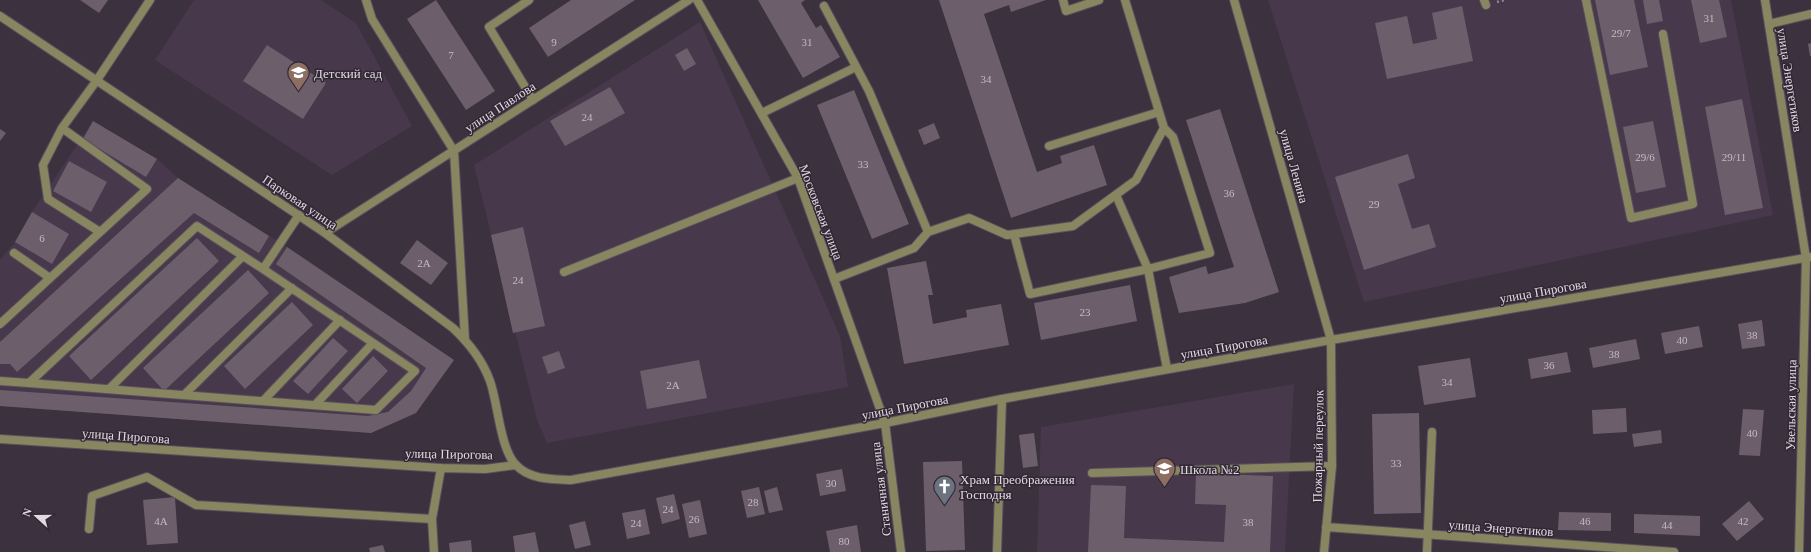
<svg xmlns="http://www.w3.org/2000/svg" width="1811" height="552" font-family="'Times New Roman',serif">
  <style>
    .built { fill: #48384b }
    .building { fill: #6d5e6b }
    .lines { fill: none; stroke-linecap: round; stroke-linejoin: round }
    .service-casing { stroke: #5a4f5c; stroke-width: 10 }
    .minor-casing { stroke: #5a4f5c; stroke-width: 10 }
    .tertiary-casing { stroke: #5a4f5c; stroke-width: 10 }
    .path { stroke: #908792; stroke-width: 2.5; stroke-dasharray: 2 3; stroke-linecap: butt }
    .service { stroke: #878660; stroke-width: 8 }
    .minor { stroke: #878660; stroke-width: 8 }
    .tertiary { stroke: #878660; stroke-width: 8 }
    .labels { text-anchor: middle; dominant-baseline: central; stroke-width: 3; stroke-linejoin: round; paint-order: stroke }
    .number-label { font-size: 11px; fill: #c3bac4 }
    .poi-label { font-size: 13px; fill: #e0d9e1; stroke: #322734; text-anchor: start }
    .street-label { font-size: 13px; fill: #e0d9e1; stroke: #322734 }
  </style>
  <rect width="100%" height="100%" fill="#3c313f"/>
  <path class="built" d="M 194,0 L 321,0 L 356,23 L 412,126 L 332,175 L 155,60 Z
    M 1268,0 L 1731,0 L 1773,215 L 1364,302 Z
    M 700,22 L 840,336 L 848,387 L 547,443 L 537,420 L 474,165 Z
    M 93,121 L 157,159 L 178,178 L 287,247 L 454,360 L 416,413 L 371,433 L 0,406 L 0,260 L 15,242 L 32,212 Z
    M 1294,384 L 1285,552 L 1037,552 L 1041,427 Z"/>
  <path class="building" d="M 80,0 L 108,0 L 99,13 Z
    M 436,0 L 495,91 L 466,110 L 407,19 Z
    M 571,0 L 635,0 L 548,57 L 529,28 Z
    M 758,0 L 805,0 L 801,3 L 816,28 L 821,25 L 840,57 L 803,78 Z
    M 939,0 L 1046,0 L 1011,12 L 1009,5 L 984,14 L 1037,172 L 1062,163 L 1060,156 L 1094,145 L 1107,185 L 1011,218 Z
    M 1595,0 L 1634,0 L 1648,67 L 1610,75 Z
    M 1643,0 L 1659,0 L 1663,21 L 1647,24 Z
    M 1691,0 L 1719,0 L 1727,37 L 1700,43 Z
    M 1462,6 L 1473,61 L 1387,79 L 1375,23 L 1407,16 L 1413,44 L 1437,39 L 1432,13 Z
    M 1811,43 L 1811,56 L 1810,56 L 1808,44 Z
    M 267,45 L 326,83 L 303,119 L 243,81 Z
    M 687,48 L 696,64 L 684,71 L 675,55 Z
    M 610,87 L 625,113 L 565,146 L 550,121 Z
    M 854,90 L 909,224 L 872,239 L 817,105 Z
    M 1742,99 L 1763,208 L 1725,215 L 1705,107 Z
    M 1220,109 L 1279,292 L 1245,303 L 1179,313 L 1169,277 L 1206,266 L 1208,274 L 1234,267 L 1186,120 Z
    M 93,121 L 157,159 L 146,177 L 83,139 Z
    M 1653,121 L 1666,187 L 1636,193 L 1623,127 Z
    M 934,123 L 940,138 L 924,145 L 918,130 Z
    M 0,129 L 6,133 L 0,141 Z
    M 1408,154 L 1415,178 L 1398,184 L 1412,229 L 1429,224 L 1436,247 L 1364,270 L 1335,177 Z
    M 69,161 L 107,182 L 91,212 L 53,191 Z
    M 178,178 L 269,236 L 259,253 L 194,213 L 17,372 L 10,364 L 0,364 L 0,342 Z
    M 32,212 L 69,234 L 52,264 L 15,242 Z
    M 523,227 L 545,326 L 513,333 L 491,235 Z
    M 197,238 L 219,261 L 91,380 L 69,356 Z
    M 417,240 L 448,263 L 431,285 L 400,263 Z
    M 287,247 L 454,360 L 416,413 L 371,433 L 0,406 L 0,390 L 368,416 L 388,412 L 411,391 L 426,368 L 276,264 Z
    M 926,261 L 933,295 L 928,295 L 933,324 L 967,317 L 966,310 L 1001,304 L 1009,345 L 904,364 L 887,268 Z
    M 248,270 L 269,293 L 164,391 L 143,368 Z
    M 1130,285 L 1137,321 L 1041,340 L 1034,303 Z
    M 292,302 L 313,325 L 245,389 L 224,366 Z
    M 1762,320 L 1765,346 L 1742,349 L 1738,324 Z
    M 1699,326 L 1703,347 L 1665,354 L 1661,333 Z
    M 333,338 L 348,351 L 308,394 L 293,381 Z
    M 1636,339 L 1640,359 L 1593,368 L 1589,348 Z
    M 559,351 L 565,368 L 548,374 L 542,357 Z
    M 1567,352 L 1571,372 L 1531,379 L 1528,359 Z
    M 373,356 L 388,371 L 357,403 L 342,389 Z
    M 1470,358 L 1476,397 L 1424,405 L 1418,366 Z
    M 699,360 L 707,398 L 647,409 L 640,371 Z
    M 1626,408 L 1627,432 L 1593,434 L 1592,410 Z
    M 1743,409 L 1764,410 L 1760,456 L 1739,455 Z
    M 1419,413 L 1421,513 L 1374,514 L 1372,414 Z
    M 1661,430 L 1662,443 L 1634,447 L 1632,434 Z
    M 1034,433 L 1038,466 L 1023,468 L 1019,435 Z
    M 962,461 L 965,550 L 926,551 L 923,462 Z
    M 842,469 L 846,491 L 820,496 L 816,474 Z
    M 1196,473 L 1273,476 L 1270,552 L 1088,552 L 1091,485 L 1126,486 L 1124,538 L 1224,542 L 1226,505 L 1195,504 Z
    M 759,487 L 765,514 L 747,518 L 741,491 Z
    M 777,487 L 783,510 L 769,513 L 764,491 Z
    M 674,494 L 680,519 L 662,524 L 656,498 Z
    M 175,497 L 178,543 L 147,545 L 143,500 Z
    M 700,500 L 707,534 L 689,538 L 682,504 Z
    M 1749,501 L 1764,519 L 1737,541 L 1722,524 Z
    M 645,509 L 650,534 L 627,539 L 622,513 Z
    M 1559,512 L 1611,513 L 1611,531 L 1558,530 Z
    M 1634,514 L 1700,516 L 1700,536 L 1634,533 Z
    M 585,521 L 591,545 L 575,549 L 569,525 Z
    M 857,525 L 861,552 L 830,552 L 826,531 Z
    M 535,532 L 539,552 L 515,552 L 513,536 Z
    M 471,540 L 472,552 L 450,552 L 449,543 Z
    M 383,545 L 385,552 L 370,552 L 369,548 Z"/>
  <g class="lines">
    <defs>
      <path id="service" d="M 366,0 L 372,19 L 454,151 L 465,340
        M 529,0 L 489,27 L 533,100
        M 1063,0 L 1066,11 L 1099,0
        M 1484,0 L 1486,5
        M 1586,0 L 1631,218 L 1693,204 L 1663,34
        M 824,6 L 869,91 L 928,232 L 969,218 L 1007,235 L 1073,226 L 1136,180 L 1164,128 L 1125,0
        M 1769,24 L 1811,14
        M 762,113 L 856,67
        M 62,128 L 43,165 L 48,199 L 100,232
        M 1049,146 L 1159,112
        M 1116,195 L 1148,269 L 1167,369
        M 1014,234 L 1030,294 L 1148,269 L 1210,253 L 1173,137 L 1164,128
        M 14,253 L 50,278
        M 564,272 L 798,178
        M 834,279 L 914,248 L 928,232
        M 0,324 L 147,189 L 62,128 L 97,80
        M 0,381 L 29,383 L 197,226 L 263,269 L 299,215
        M 29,383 L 376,410 L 415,371 L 263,269
        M 109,389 L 243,256
        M 184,395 L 292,288
        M 263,401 L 340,320
        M 315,405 L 373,343
        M 885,423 L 901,552
        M 1092,473 L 1332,466
        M 89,529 L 92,496 L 147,477 L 196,505 L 432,519
        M 1427,552 L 1432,432"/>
      <path id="minor" d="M 697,0 L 798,178 L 885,423
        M 1234,0 L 1331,340 L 1332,466 L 1324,552
        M 0,439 L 441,468 L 485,469 L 516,465
        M 1326,527 L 1674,552
        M 434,552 L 432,519 L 441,468
        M 997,552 L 1002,399"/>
      <path id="tertiary" d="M 1765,0 L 1806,258 L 1799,552
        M 0,16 L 325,233 L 453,328 C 469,343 482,359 490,381 C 498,403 500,449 516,465 C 530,480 553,479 571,480 L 885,423 L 1002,399 L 1331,340 L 1811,257
        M 97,80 L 150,0
        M 325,233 L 689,0"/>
    </defs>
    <use href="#service" class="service-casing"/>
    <use href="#minor" class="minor-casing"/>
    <use href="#tertiary" class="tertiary-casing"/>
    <path class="path" d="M 1497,2 L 1505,0"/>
    <use href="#service" class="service"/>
    <use href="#minor" class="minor"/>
    <use href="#tertiary" class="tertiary"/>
  </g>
  <defs>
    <symbol id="school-pin" viewBox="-11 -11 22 30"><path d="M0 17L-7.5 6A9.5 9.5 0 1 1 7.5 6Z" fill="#8d6e63" stroke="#322734"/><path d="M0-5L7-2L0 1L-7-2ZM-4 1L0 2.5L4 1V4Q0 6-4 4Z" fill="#fff"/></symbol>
    <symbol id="church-pin" viewBox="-11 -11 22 30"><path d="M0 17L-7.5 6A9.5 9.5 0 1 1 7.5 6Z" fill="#6b7280" stroke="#322734"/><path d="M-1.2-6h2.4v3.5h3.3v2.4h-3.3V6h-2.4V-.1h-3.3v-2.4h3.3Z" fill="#fff"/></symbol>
  </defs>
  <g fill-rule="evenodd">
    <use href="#school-pin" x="286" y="60" width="25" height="34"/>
    <use href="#school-pin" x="1152" y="456" width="25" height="34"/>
    <use href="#church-pin" x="932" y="474" width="25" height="34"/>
  </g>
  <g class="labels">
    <g class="number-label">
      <text x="1709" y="18">31</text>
      <text x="1621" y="33">29/7</text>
      <text x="554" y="42">9</text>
      <text x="807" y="42">31</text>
      <text x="451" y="55">7</text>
      <text x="986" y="79">34</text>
      <text x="587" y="117">24</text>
      <text x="1645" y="157">29/6</text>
      <text x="1734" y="157">29/11</text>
      <text x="863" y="164">33</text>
      <text x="1229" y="193">36</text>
      <text x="1374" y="204">29</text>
      <text x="42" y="238">6</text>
      <text x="424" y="263">2А</text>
      <text x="518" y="280">24</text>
      <text x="1085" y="312">23</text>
      <text x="1752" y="335">38</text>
      <text x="1682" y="340">40</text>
      <text x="1614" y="354">38</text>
      <text x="1549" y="365">36</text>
      <text x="1447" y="382">34</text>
      <text x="673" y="385">2А</text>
      <text x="1752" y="433">40</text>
      <text x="1396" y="463">33</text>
      <text x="831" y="483">30</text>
      <text x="753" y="502">28</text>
      <text x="668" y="509">24</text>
      <text x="694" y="519">26</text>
      <text x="161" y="521">4А</text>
      <text x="1585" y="521">46</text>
      <text x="1743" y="521">42</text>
      <text x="1248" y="522">38</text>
      <text x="636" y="523">24</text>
      <text x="1667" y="525">44</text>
      <text x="844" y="541">80</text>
    </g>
    <g class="poi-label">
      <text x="314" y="73">Детский сад</text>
      <text x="1180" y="469">Школа №2</text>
      <text x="960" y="479">Храм Преображения<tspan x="960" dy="15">Господня</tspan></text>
    </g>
    <g class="street-label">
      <text transform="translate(1790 80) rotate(81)">улица Энергетиков</text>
      <text transform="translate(500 107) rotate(-33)">улица Павлова</text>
      <text transform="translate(1294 166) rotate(74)">улица Ленина</text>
      <text transform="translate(300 202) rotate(34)">Парковая улица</text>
      <text transform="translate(821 212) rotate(69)">Московская улица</text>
      <text transform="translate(1543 291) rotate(-10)">улица Пирогова</text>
      <text transform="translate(1224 347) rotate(-10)">улица Пирогова</text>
      <text transform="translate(1791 405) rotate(-89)">Увельская улица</text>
      <text transform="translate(905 407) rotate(-11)">улица Пирогова</text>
      <text transform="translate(126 436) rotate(4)">улица Пирогова</text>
      <text transform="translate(1318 446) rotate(-89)">Пожарный переулок</text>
      <text transform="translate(449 454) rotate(1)">улица Пирогова</text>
      <text transform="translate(881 489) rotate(-97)">Станичная улица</text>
      <text transform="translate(1501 528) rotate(4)">улица Энергетиков</text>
    </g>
  </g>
  <g transform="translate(36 516) rotate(291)" stroke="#322734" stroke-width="3" paint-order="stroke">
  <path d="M0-3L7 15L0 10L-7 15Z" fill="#e0d9e1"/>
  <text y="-6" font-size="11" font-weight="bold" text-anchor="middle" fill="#e0d9e1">N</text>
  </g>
</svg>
